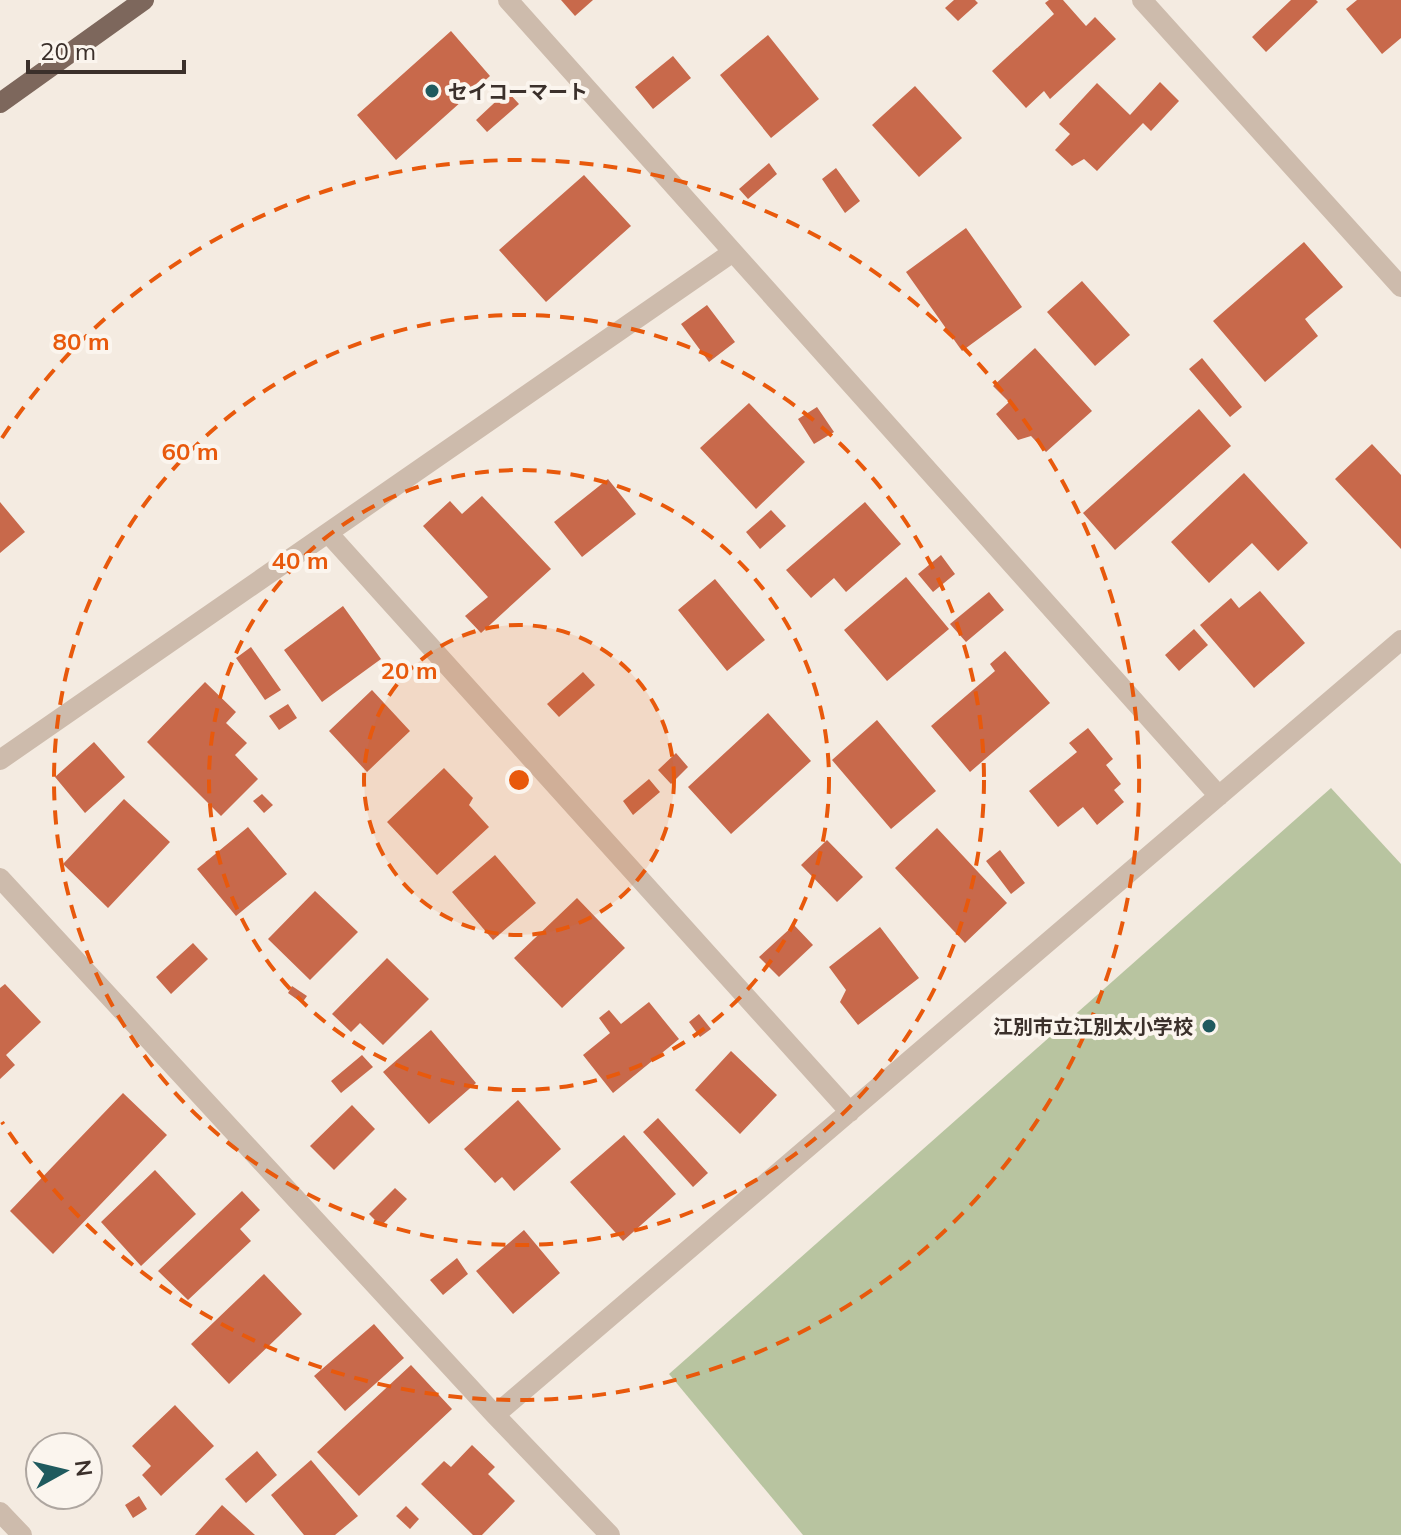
<svg xmlns="http://www.w3.org/2000/svg" width="1401" height="1535" font-family="Mulish,'Noto Sans JP',sans-serif">
  <style>
    .park { fill: #b8c4a0 }
    .building { fill: #c8694b }
    .lines { fill: none; stroke-linecap: round; stroke-linejoin: round }
    .minor { stroke: #cdbbac; stroke-width: 20 }
    .major { stroke: #7d675c; stroke-width: 20 }
    .ring { fill: none; stroke: #e8590c; stroke-width: 4; stroke-dasharray: 14 10 }
    .poi-dot { fill: #1f5a5e; stroke: #fbf5ee; stroke-width: 3 }
    .labels { text-anchor: middle; dominant-baseline: central; stroke-width: 8; stroke-linejoin: round; paint-order: stroke }
    .poi-label { font-size: 20px; font-weight: bold; fill: #3b302b; stroke: #fbf5ee; text-anchor: start }
    .centre { fill: #e8590c; stroke: #fbf5ee; stroke-width: 4 }
    .ring-label { font-size: 24px; text-anchor: middle; font-weight: bold; fill: #e8590c; stroke: #fbf5ee; stroke-width: 8; stroke-linejoin: round; paint-order: stroke }
  </style>
  <rect width="100%" height="100%" fill="#f4ebe1"/>
  <path class="park" d="M 1331,788 L 1401,864 L 1401,1535 L 803,1535 L 669,1374 Z"/>
  <path class="building" d="M 561,0 L 593,0 L 575,16 Z
    M 954,0 L 975,0 L 978,3 L 958,21 L 945,8 Z
    M 1049,0 L 1063,0 L 1086,26 L 1095,17 L 1116,39 L 1050,99 L 1044,91 L 1026,108 L 992,71 L 1054,14 L 1045,3 Z
    M 1291,0 L 1316,0 L 1318,2 L 1266,52 L 1252,37 Z
    M 1357,0 L 1401,0 L 1401,38 L 1382,54 L 1346,9 Z
    M 451,31 L 490,76 L 396,160 L 357,115 Z
    M 768,35 L 819,99 L 771,138 L 720,75 Z
    M 673,56 L 691,78 L 653,109 L 635,87 Z
    M 1160,82 L 1179,101 L 1151,131 L 1143,123 L 1097,171 L 1084,159 L 1072,166 L 1055,150 L 1070,134 L 1059,124 L 1097,83 L 1130,115 Z
    M 915,86 L 962,138 L 919,177 L 872,125 Z
    M 507,91 L 519,104 L 487,132 L 476,120 Z
    M 769,163 L 777,174 L 748,199 L 739,189 Z
    M 836,168 L 860,201 L 845,213 L 822,179 Z
    M 584,175 L 631,226 L 546,302 L 499,250 Z
    M 966,228 L 1022,307 L 962,351 L 906,272 Z
    M 1304,242 L 1343,287 L 1305,319 L 1318,336 L 1265,382 L 1213,321 Z
    M 1082,281 L 1130,335 L 1095,366 L 1047,312 Z
    M 707,305 L 735,342 L 709,362 L 681,324 Z
    M 1035,348 L 1092,411 L 1046,452 L 1031,436 L 1018,440 L 996,414 L 1009,402 L 993,386 Z
    M 1202,358 L 1242,407 L 1230,417 L 1189,369 Z
    M 749,403 L 805,462 L 756,509 L 700,448 Z
    M 817,407 L 834,432 L 814,444 L 798,419 Z
    M 1199,409 L 1231,446 L 1115,550 L 1083,513 Z
    M 1372,444 L 1401,475 L 1401,549 L 1335,479 Z
    M 1244,473 L 1308,543 L 1278,571 L 1252,543 L 1209,583 L 1171,542 Z
    M 608,479 L 636,514 L 582,557 L 554,522 Z
    M 482,496 L 551,569 L 481,633 L 465,616 L 488,597 L 423,526 L 450,501 L 462,514 Z
    M 0,502 L 25,532 L 0,553 Z
    M 865,502 L 901,544 L 846,592 L 834,578 L 811,598 L 786,570 Z
    M 771,510 L 786,526 L 760,549 L 746,532 Z
    M 941,555 L 955,574 L 933,592 L 918,574 Z
    M 906,577 L 949,629 L 887,681 L 844,630 Z
    M 715,579 L 765,640 L 727,671 L 678,610 Z
    M 1260,591 L 1305,643 L 1254,688 L 1200,625 L 1231,598 L 1239,608 Z
    M 989,592 L 1004,610 L 966,642 L 950,624 Z
    M 343,606 L 381,659 L 322,702 L 284,650 Z
    M 1194,629 L 1208,645 L 1179,671 L 1165,655 Z
    M 251,647 L 281,690 L 265,700 L 236,658 Z
    M 1005,651 L 1050,703 L 970,772 L 931,726 L 995,671 L 990,664 Z
    M 583,672 L 595,685 L 559,717 L 547,704 Z
    M 205,682 L 236,712 L 226,723 L 247,743 L 235,755 L 258,779 L 221,816 L 147,742 Z
    M 372,690 L 410,731 L 367,772 L 329,731 Z
    M 288,704 L 297,718 L 279,730 L 269,716 Z
    M 768,713 L 811,761 L 731,834 L 688,787 Z
    M 877,720 L 936,791 L 891,829 L 832,760 Z
    M 1088,728 L 1113,759 L 1106,765 L 1121,784 L 1114,790 L 1124,802 L 1097,825 L 1083,807 L 1058,827 L 1029,791 L 1077,752 L 1069,743 Z
    M 94,742 L 125,777 L 85,813 L 55,777 Z
    M 676,753 L 688,767 L 671,784 L 658,770 Z
    M 444,768 L 473,798 L 469,805 L 489,827 L 437,875 L 387,822 Z
    M 649,779 L 660,792 L 633,815 L 623,801 Z
    M 262,794 L 273,805 L 264,813 L 253,801 Z
    M 124,799 L 170,842 L 108,908 L 63,864 Z
    M 248,827 L 287,874 L 236,916 L 197,869 Z
    M 937,828 L 1007,903 L 965,943 L 895,868 Z
    M 827,840 L 863,877 L 837,902 L 801,865 Z
    M 1000,850 L 1025,883 L 1011,894 L 986,861 Z
    M 495,855 L 536,903 L 493,940 L 452,892 Z
    M 315,891 L 358,932 L 310,980 L 268,939 Z
    M 577,898 L 625,948 L 562,1008 L 514,958 Z
    M 794,925 L 813,945 L 779,977 L 759,957 Z
    M 880,927 L 919,978 L 858,1025 L 840,1002 L 846,990 L 829,967 Z
    M 193,943 L 208,959 L 171,994 L 156,977 Z
    M 387,958 L 429,999 L 383,1045 L 360,1023 L 351,1032 L 332,1014 Z
    M 5,984 L 41,1022 L 6,1055 L 15,1065 L 0,1079 L 0,988 Z
    M 292,986 L 307,996 L 302,1003 L 288,993 Z
    M 649,1002 L 679,1039 L 613,1093 L 583,1055 L 610,1033 L 599,1018 L 609,1010 L 621,1024 Z
    M 699,1014 L 711,1029 L 700,1037 L 689,1022 Z
    M 431,1030 L 476,1083 L 429,1124 L 383,1072 Z
    M 731,1051 L 777,1095 L 740,1134 L 695,1090 Z
    M 362,1055 L 373,1067 L 341,1093 L 331,1081 Z
    M 123,1093 L 167,1135 L 53,1254 L 10,1211 Z
    M 518,1100 L 561,1149 L 514,1191 L 502,1177 L 495,1183 L 464,1149 Z
    M 352,1105 L 375,1129 L 334,1170 L 310,1146 Z
    M 658,1118 L 708,1173 L 693,1187 L 643,1132 Z
    M 624,1135 L 676,1194 L 623,1241 L 570,1182 Z
    M 155,1170 L 196,1214 L 141,1266 L 101,1222 Z
    M 395,1188 L 407,1199 L 381,1226 L 369,1214 Z
    M 242,1191 L 260,1210 L 240,1229 L 251,1241 L 188,1300 L 158,1271 Z
    M 524,1230 L 560,1273 L 513,1314 L 476,1271 Z
    M 457,1258 L 468,1274 L 443,1295 L 430,1280 Z
    M 264,1274 L 302,1314 L 229,1384 L 191,1344 Z
    M 374,1324 L 404,1358 L 345,1411 L 314,1376 Z
    M 411,1365 L 452,1409 L 359,1496 L 317,1452 Z
    M 175,1405 L 214,1446 L 161,1496 L 142,1475 L 151,1466 L 132,1446 Z
    M 472,1445 L 495,1467 L 488,1474 L 515,1501 L 482,1535 L 473,1535 L 421,1484 L 444,1461 L 451,1467 Z
    M 257,1451 L 277,1475 L 246,1503 L 225,1479 Z
    M 311,1460 L 358,1516 L 335,1535 L 304,1535 L 271,1495 Z
    M 139,1496 L 147,1509 L 133,1518 L 125,1505 Z
    M 222,1505 L 255,1535 L 195,1535 Z
    M 406,1506 L 419,1519 L 410,1529 L 396,1516 Z"/>
  <g class="lines">
    <path class="minor" d="M 508,0 L 1219,796
      M 1142,0 L 1401,287
      M 328,533 L 850,1112
      M 0,760 L 733,252
      M 0,878 L 495,1415 L 610,1535
      M 495,1415 L 1401,640
      M 0,1512 L 22,1535"/>
    <path class="major" d="M 0,103 L 144,0"/>
  </g>
  <circle cx="519" cy="780" r="155" fill="#e8590c" fill-opacity=".12"/>
  <g class="ring">
    <circle cx="519" cy="780" r="155"/>
    <circle cx="519" cy="780" r="310"/>
    <circle cx="519" cy="780" r="465"/>
    <path d="M2 438A620 620 0 1 1 2 1122"/>
  </g>
  <g class="poi-dot">
    <circle cx="432" cy="91" r="8"/>
    <circle cx="1209" cy="1026" r="8"/>
  </g>
  <g class="labels">
    <g class="poi-label">
      <text x="448" y="91">セイコーマート</text>
      <text x="1193" y="1026" text-anchor="end">江別市立江別太小学校</text>
    </g>
  </g>
  <circle cx="519" cy="780" r="12" class="centre"/>
  <g class="ring-label">
    <text x="81" y="350">80 m</text>
    <text x="190" y="460">60 m</text>
    <text x="300" y="569">40 m</text>
    <text x="409" y="679">20 m</text>
  </g>
  <g transform="translate(64 1471) rotate(82)"><circle r="38" fill="#fbf5ee" stroke="#aea6a0" stroke-width="2"/>
  <path d="M0-6L14 30L0 20L-14 30Z" fill="#1f5a5e"/>
  <text y="-12" font-size="22" font-weight="bold" text-anchor="middle" fill="#3b302b">N</text>
  </g>
  <path d="M28 60v12h156v-12" fill="none" stroke="#3b302b" stroke-width="4"/>
  <text x="40" y="60" font-size="24" fill="#3b302b" stroke="#fbf5ee" stroke-width="6" paint-order="stroke">20 m</text>
</svg>
